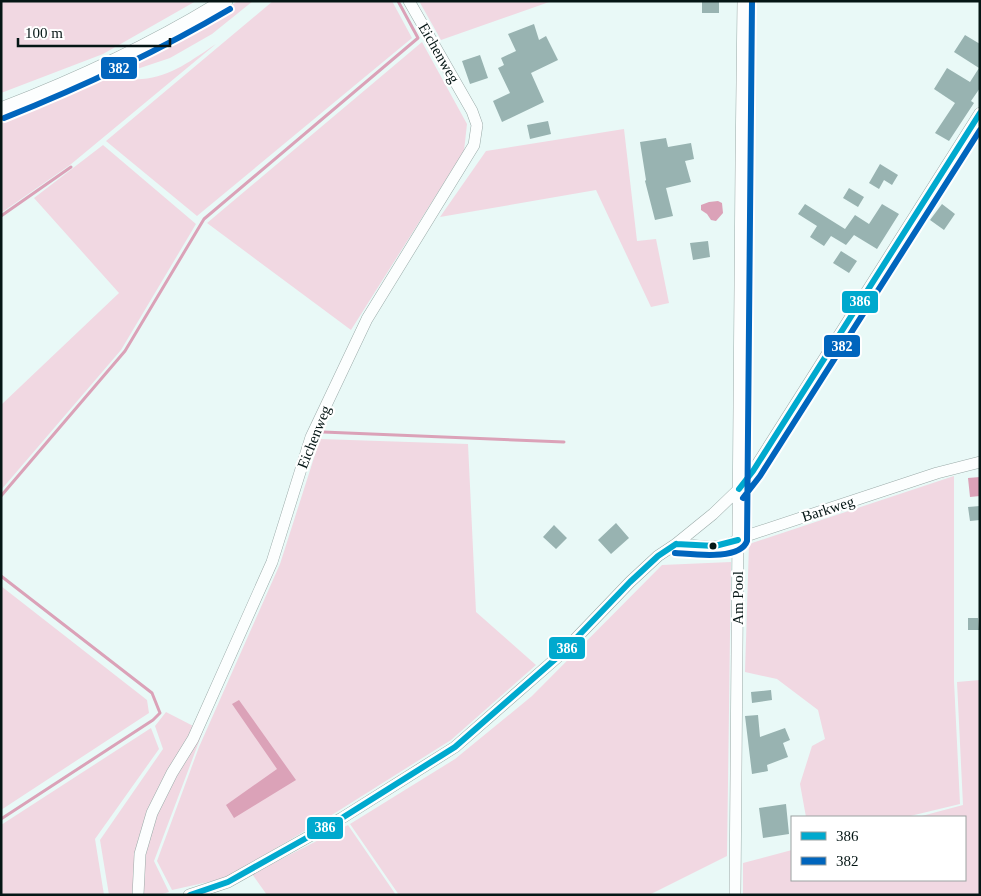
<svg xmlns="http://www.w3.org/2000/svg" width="981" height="896" font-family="Georgia,serif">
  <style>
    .green { fill: #f1d8e2 }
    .water { fill: #dba2b8 }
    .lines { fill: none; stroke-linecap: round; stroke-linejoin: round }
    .stream { stroke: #dba2b8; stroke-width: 3 }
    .building { fill: #98b3b1 }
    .minor-casing { stroke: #9baba9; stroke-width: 12 }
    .major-casing { stroke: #9baba9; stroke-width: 16 }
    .minor { stroke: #fcfefe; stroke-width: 11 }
    .major { stroke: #fcfefe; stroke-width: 15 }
    .bus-1-casing { stroke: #fff; stroke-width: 10 }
    .bus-2-casing { stroke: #fff; stroke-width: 10 }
    .bus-1 { stroke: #00a9ce; stroke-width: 6 }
    .bus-2 { stroke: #0065bd; stroke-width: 6 }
    .bus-dot { fill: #051615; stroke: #fff; stroke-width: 2 }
    .labels { text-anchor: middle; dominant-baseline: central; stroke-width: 4.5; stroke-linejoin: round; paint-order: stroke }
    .street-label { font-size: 15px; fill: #051615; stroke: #fff }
    .line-badge { stroke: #fff; stroke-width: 2 }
    .badge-label { font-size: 14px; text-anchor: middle; font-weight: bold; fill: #fff }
  </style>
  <rect width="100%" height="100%" fill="#e9f9f7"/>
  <path class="green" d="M 1,1 L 196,1 L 103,54 L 1,93 Z
    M 238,1 L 253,1 L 212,34 L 170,58 L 134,70 L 122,67 L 195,29 Z
    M 273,1 L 392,1 L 412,38 L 197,216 L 106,141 Z
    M 419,1 L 552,1 L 441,40 Z
    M 422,42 L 467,124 L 464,151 L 351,330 L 207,223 Z
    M 216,44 L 70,165 L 1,213 L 1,119 L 98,80 L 103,77 C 116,78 129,80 142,79 C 171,77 193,59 216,44 Z
    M 624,129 L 637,241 L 656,239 L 669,303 L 651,307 L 596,190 L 440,217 L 486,151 Z
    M 103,145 L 196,224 L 121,350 L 1,490 L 1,405 L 119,293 L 34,198 Z
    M 320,439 L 468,444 L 476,612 L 536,665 L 451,740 L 335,813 L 226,878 L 172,890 L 157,861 L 199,747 L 280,564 Z
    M 954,476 L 954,681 L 960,804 L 906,817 L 806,817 L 800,784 L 812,746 L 825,739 L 818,710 L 777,679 L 745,672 L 749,544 Z
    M 731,562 L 727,856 L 649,895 L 399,895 L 350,824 L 455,759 L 532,696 L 662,565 Z
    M 1,586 L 147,700 L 149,713 L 1,810 Z
    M 980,680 L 980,895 L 743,895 L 743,863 L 792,850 L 792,880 L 965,880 L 965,817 L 918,817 L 963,805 L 957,682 Z
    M 166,712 L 203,731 L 154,861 L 169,892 L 159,895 L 109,895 L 100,840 L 163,749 L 155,726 Z
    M 151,728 L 159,749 L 95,839 L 104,895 L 1,895 L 1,825 Z
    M 348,825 L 396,895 L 267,895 L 252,874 Z"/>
  <path class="water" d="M 718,201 L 722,203 L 723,213 L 716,221 L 711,220 L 707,214 L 701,210 L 701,205 L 709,202 Z
    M 980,477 L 980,496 L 970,497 L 968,478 Z
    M 239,700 L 296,780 L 234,818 L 226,805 L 277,769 L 232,704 Z"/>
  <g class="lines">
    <path class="stream" d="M 1,216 L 71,167
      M 323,432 L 564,442
      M 1,496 L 125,351 L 204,219 L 418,38 L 398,1
      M 1,576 L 152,693 L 160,713 L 153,720 L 1,819"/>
  </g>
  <path class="building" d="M 702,1 L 719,1 L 719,13 L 702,13 Z
    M 534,24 L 539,40 L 546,36 L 558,60 L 531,73 L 544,102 L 502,122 L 493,101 L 510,93 L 498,68 L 504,65 L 501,58 L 516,51 L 508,34 Z
    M 965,35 L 980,44 L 980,88 L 971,101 L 974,103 L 949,141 L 935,133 L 955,103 L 934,89 L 947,68 L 970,82 L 979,68 L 954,52 Z
    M 480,55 L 488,78 L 470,84 L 462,61 Z
    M 548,121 L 551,134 L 530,139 L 527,125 Z
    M 666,138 L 668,147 L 691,143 L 694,159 L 685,161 L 691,182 L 666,188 L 673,216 L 655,220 L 645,181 L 646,180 L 640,142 Z
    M 880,164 L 898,175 L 892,185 L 884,180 L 879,189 L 869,183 Z
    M 849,188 L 864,197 L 858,207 L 843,198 Z
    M 805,204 L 845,229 L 855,215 L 869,224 L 882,204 L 899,214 L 877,249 L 854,235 L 846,245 L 831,236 L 824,246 L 810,237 L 817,226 L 798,214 Z
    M 942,204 L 955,214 L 944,230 L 930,220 Z
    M 708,241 L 710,257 L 693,260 L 690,243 Z
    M 841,251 L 857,261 L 849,273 L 833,263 Z
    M 980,506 L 980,520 L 970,521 L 968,507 Z
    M 616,523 L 629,538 L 611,554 L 598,540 Z
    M 554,525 L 567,538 L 556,549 L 543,537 Z
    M 968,618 L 978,618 L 979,630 L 968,630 Z
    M 771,690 L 772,700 L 752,703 L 751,692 Z
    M 758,715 L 760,737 L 785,728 L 790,740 L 783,743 L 788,757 L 767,765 L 768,771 L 752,774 L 745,716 Z
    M 786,804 L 789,834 L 763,838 L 759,808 Z"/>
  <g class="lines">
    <defs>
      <path id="minor" d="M 676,544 L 710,547 L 725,546 L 749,535 L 937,473 L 980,462
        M 138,895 L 140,854 L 152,813 L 172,773 L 193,739 L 272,562 L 311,437 L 367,319 L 474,145 L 477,125 L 472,111 L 409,1
        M 189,895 L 228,882 L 342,818 L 455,747 L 560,655 L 630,582 L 658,556 L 676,544 L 713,514 L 739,489 L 753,471 L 980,113
        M 735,895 L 741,164 L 743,1"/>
      <path id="major" d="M 1,110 C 79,80 154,45 225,1"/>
    </defs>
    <use href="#minor" class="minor-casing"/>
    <use href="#major" class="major-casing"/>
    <use href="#minor" class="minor"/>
    <use href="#major" class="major"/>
    <defs>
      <path id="bus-1" d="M 739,489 L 753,471 L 980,113
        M 676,544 L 715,546 L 738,540
        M 190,895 L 228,882 L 342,818 L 455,747 L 560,655 L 630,582 L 658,556 L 676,544"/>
      <path id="bus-2" d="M 4,118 C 82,87 157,52 230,9
        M 743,498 L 760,476 L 980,130
        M 675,553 C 692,554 740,561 747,541 L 752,1"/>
    </defs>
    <use href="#bus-1" class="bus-1-casing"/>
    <use href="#bus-2" class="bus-2-casing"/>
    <use href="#bus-1" class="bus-1"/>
    <use href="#bus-2" class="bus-2"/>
  </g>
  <circle class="bus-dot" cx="713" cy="546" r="4.5"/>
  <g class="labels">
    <g class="street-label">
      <text transform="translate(439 53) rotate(60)">Eichenweg</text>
      <text transform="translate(314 437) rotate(-68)">Eichenweg</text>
      <text transform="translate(828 509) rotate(-18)">Barkweg</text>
      <text transform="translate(738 598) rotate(-90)">Am Pool</text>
    </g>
  </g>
  <g class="line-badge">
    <rect x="100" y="56" width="38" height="24" rx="5" fill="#0065bd"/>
    <rect x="841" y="290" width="38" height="24" rx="5" fill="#00a9ce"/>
    <rect x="823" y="334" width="38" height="24" rx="5" fill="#0065bd"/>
    <rect x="548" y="636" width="38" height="24" rx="5" fill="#00a9ce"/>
    <rect x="306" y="816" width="38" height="24" rx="5" fill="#00a9ce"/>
  </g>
  <g class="badge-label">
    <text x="119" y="73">382</text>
    <text x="860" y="306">386</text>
    <text x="842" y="351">382</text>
    <text x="567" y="653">386</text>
    <text x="325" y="832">386</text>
  </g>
  <rect width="981" height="896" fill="none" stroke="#051615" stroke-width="5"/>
  <rect x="791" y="816" width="175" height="65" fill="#ffffff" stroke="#9ba2a1"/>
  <rect x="801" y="832" width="25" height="8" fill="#00a9ce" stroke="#9ba2a1"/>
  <text x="836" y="841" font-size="15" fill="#051615">386</text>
  <rect x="801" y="857" width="25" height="8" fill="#0065bd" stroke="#9ba2a1"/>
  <text x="836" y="866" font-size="15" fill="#051615">382</text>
  <path d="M18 38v8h152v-8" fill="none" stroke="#051615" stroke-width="2.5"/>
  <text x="25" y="38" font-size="15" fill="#051615" stroke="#ffffff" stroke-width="4" paint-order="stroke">100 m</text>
</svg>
